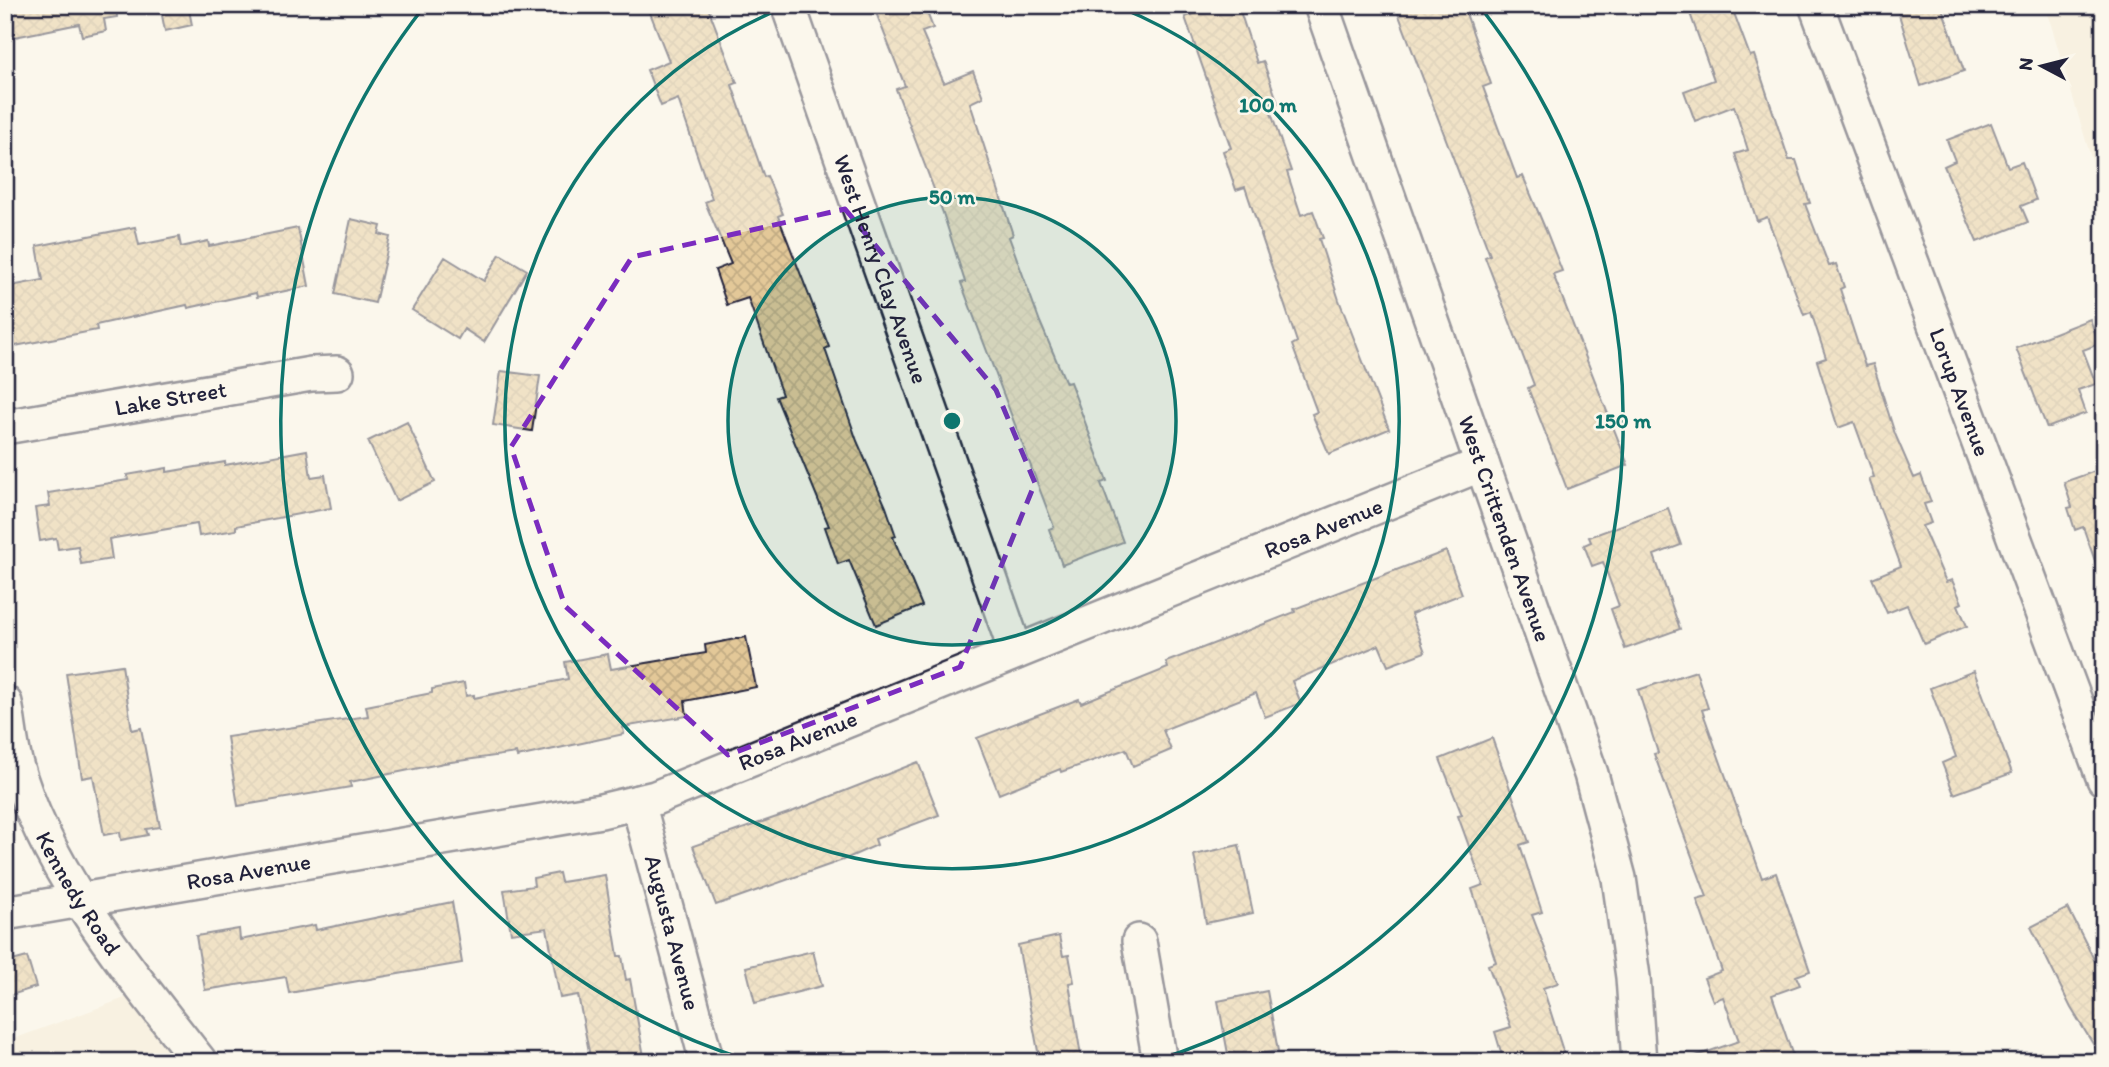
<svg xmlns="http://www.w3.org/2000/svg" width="2109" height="1067" font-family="Itim,sans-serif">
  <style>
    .built { fill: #f4e9d3 }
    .building { fill: url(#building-cross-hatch); stroke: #22223b; stroke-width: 2 }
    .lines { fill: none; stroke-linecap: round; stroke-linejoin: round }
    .minor-casing { stroke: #22223b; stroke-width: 38 }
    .minor { stroke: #fbf7ec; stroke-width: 33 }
    .marked { fill: none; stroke: #7b2cbf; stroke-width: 5; stroke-dasharray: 14 9; stroke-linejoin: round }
    .ring { fill: none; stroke: #0f766e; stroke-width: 3.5 }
    .labels { text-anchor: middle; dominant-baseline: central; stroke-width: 5; stroke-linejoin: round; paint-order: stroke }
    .street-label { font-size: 23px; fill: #22223b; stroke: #fbf7ec }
    .centre { fill: #0f766e; stroke: #fbf7ec; stroke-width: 3.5 }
    .ring-label { font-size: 21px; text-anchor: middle; font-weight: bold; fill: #0f766e; stroke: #fbf7ec; stroke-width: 5; stroke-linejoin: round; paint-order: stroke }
  </style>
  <defs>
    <pattern id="building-cross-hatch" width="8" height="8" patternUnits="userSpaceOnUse" patternTransform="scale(1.75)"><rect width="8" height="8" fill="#e3c898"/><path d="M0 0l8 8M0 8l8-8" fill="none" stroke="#c2ac84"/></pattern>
  </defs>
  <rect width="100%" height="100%" fill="#fbf7ec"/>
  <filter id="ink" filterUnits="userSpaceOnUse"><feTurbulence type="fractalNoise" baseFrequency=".0143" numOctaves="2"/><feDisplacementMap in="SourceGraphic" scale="14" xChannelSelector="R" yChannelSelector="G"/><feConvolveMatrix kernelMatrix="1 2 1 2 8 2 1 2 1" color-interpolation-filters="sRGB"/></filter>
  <g filter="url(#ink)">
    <path class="built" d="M 2045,5 L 2104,5 L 2104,201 Z
      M 144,991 L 200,1062 L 5,1062 L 5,1042 Z"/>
    <path class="building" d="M 5,5 L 116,5 L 117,17 L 104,19 L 106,31 L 82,36 L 79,24 L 5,39 Z
      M 160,5 L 188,5 L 192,25 L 165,31 Z
      M 647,5 L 707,5 L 737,83 L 732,85 L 764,177 L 767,176 L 783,214 L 778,216 L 829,347 L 825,349 L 857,441 L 886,507 L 896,536 L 893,537 L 922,606 L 876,625 L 849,560 L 838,564 L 825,527 L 829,526 L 776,397 L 782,395 L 748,298 L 727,305 L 715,270 L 731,264 L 705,202 L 712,199 L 678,99 L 661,106 L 647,70 L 669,61 Z
      M 873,5 L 924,5 L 933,28 L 922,32 L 944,83 L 973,71 L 983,97 L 970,103 L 1013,235 L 1009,237 L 1040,322 L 1066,383 L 1070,382 L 1107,481 L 1101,483 L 1123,542 L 1062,565 L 1049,529 L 1054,527 L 961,283 L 965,282 L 943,213 L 896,89 L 905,86 Z
      M 1220,5 L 1238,5 L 1257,63 L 1263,61 L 1278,103 L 1269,107 L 1291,171 L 1287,172 L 1301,215 L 1313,211 L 1323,238 L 1319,239 L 1339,300 L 1389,429 L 1329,454 L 1312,414 L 1317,412 L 1292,345 L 1297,342 L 1245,187 L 1236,190 L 1223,151 L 1231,148 L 1185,17 Z
      M 1395,5 L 1463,5 L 1491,84 L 1483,87 L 1517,178 L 1523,176 L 1547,233 L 1562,271 L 1553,274 L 1628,465 L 1567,489 L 1528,388 L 1534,385 L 1485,257 L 1490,255 Z
      M 1687,5 L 1731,5 L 1750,56 L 1754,55 L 1789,160 L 1796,160 L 1810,203 L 1805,204 L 1829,266 L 1836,264 L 1844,287 L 1840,289 L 1865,366 L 1873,364 L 1895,434 L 1914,478 L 1921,475 L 1931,502 L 1924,504 L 1931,523 L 1922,526 L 1946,582 L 1952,580 L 1962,603 L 1958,605 L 1967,626 L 1924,644 L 1907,605 L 1887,613 L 1872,578 L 1901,566 L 1869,479 L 1874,477 L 1854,422 L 1838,428 L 1817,361 L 1826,358 L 1811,312 L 1804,315 L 1767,217 L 1757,221 L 1735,154 L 1748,150 L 1734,106 L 1695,121 L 1684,91 L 1714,80 Z
      M 1896,5 L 1941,5 L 1964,71 L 1921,86 Z
      M 1991,123 L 2008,167 L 2022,162 L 2036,200 L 2021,206 L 2028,222 L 1977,242 L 1944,166 L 1955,161 L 1947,140 Z
      M 351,219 L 381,226 L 379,234 L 390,237 L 375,303 L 335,294 Z
      M 135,227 L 139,245 L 179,237 L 181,247 L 208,241 L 209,246 L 298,228 L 309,286 L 257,297 L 256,293 L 188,308 L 187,305 L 96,325 L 97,330 L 5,348 L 5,287 L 43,280 L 37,246 Z
      M 500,254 L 527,270 L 484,342 L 464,329 L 458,339 L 412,310 L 445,257 L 484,281 Z
      M 2090,319 L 2099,344 L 2083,350 L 2096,384 L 2078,390 L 2086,413 L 2047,428 L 2016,348 Z
      M 501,371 L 540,376 L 532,431 L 493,425 Z
      M 407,422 L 435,482 L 396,501 L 368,441 Z
      M 307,450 L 311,477 L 325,475 L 331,508 L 236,526 L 236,530 L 199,536 L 197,524 L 109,539 L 112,559 L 81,564 L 78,546 L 58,549 L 56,538 L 40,541 L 35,508 L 50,506 L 48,493 L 128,480 L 127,475 L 167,468 L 167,472 L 225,462 L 225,465 Z
      M 2104,468 L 2104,574 L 2100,575 L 2083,527 L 2075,530 L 2068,508 L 2072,507 L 2064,482 Z
      M 1668,508 L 1681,545 L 1654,555 L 1680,629 L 1625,649 L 1611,609 L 1619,606 L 1603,562 L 1592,566 L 1584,545 L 1591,542 L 1589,537 Z
      M 1446,551 L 1462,594 L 1411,614 L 1425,652 L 1388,666 L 1379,645 L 1292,681 L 1301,703 L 1265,717 L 1256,693 L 1163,730 L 1171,750 L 1133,766 L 1126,749 L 1061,772 L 1060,769 L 999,794 L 977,738 L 1079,699 L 1081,703 L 1168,668 L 1166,662 L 1295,612 L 1294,609 Z
      M 746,637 L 756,687 L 685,701 L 687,716 L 623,727 L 624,734 L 517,757 L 516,753 L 444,763 L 350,782 L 351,787 L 238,806 L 227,737 L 368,716 L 366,706 L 432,693 L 432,689 L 464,683 L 466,696 L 474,695 L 474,698 L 568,679 L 565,662 L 608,654 L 611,669 L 706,653 L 705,645 Z
      M 122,665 L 132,730 L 141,728 L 160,827 L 146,829 L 148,835 L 121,840 L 120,832 L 104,835 L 93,776 L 82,778 L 66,673 Z
      M 1696,671 L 1708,708 L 1702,710 L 1762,878 L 1776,873 L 1810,971 L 1796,976 L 1800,985 L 1772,995 L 1795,1062 L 1690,1062 L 1690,1058 L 1739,1041 L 1723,997 L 1713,1001 L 1704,978 L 1722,971 L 1697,900 L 1707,897 L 1654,754 L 1658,753 L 1638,690 Z
      M 1974,671 L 2012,773 L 1954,794 L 1942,763 L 1956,757 L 1930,688 Z
      M 1492,738 L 1529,842 L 1520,845 L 1542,912 L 1532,915 L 1558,983 L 1543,988 L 1564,1054 L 1538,1062 L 1504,1062 L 1495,1032 L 1511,1027 L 1488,965 L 1496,962 L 1472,889 L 1483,885 L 1458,816 L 1462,815 L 1440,759 Z
      M 918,762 L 939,815 L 875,839 L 877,845 L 843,860 L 716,905 L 693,846 L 794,811 Z
      M 1239,845 L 1253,913 L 1206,923 L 1194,855 Z
      M 559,873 L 561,882 L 605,875 L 618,956 L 622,956 L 626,980 L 630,979 L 645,1062 L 591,1062 L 578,995 L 560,998 L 547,928 L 511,933 L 504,890 L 534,886 L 533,878 Z
      M 452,902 L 462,963 L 289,993 L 286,977 L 205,990 L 196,936 L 239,929 L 240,940 L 315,925 L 316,930 Z
      M 2068,908 L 2104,979 L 2104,1062 L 2071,1008 L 2031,927 Z
      M 1059,936 L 1063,956 L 1069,955 L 1074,982 L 1069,983 L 1082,1062 L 1040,1062 L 1018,945 Z
      M 813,951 L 822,986 L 755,1003 L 746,967 Z
      M 27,957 L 36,987 L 5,997 L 5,963 Z
      M 1267,991 L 1278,1051 L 1229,1059 L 1218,1001 Z"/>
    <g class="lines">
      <defs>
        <g id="minor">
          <path id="s1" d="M 788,5 L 1016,652"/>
          <path id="s2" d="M 1321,5 L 1591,774 L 1619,878 L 1633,977 L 1639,1062"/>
          <path id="s3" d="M 1816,5 L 2104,779"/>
          <path id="s4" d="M 5,427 L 311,374 L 337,373"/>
          <path id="s5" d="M 5,703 C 9,722 10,742 15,761 C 44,869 132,975 200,1062"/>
          <path id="s6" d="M 638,802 L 707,1062"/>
          <path id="s7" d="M 5,913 L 601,811 L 655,798 L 1482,464"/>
          <path d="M 1139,941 L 1160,1062"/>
        </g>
      </defs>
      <use href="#minor" class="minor-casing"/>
      <use href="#minor" class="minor"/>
    </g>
  </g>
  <path d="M0 0H2109V1067H0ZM 845,209 L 996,390 L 1035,483 L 960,667 L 728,755 L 565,606 L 511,447 L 632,257 Z" fill="#fbf7ec" fill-opacity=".55" fill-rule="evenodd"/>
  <path class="marked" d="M 845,209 L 996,390 L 1035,483 L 960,667 L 728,755 L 565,606 L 511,447 L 632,257 Z"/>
  <circle cx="952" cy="421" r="224" fill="#0f766e" fill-opacity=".12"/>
  <g class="ring">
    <circle cx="952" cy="421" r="224"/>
    <path d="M1119 7A447 447 0 1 1 785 7"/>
    <path d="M750 1061A671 671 0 0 1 423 8M1481 8A671 671 0 0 1 1154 1061"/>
  </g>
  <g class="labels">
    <g class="street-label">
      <text stroke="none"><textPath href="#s1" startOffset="280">West Henry Clay Avenue</textPath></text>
      <text stroke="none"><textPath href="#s3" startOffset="413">Lorup Avenue</textPath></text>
      <text stroke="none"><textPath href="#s4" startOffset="168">Lake Street</textPath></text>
      <text stroke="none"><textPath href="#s7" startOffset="1381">Rosa Avenue</textPath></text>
      <text stroke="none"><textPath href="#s2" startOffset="555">West Crittenden Avenue</textPath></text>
      <text stroke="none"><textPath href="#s7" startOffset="814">Rosa Avenue</textPath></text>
      <text stroke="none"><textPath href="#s7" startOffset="247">Rosa Avenue</textPath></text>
      <text stroke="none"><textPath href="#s5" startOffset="206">Kennedy Road</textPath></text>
      <text stroke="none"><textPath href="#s6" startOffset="135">Augusta Avenue</textPath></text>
    </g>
  </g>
  <circle cx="952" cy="421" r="10" class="centre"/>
  <g class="ring-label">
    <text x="1268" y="112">100 m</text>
    <text x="952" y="204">50 m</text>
    <text x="1623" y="428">150 m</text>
  </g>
  <rect width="2109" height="1067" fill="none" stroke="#fbf7ec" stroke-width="28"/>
  <rect x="14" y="14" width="2081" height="1039" fill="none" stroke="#22223b" stroke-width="2.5" filter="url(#ink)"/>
  <g transform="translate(2042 66) rotate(277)" stroke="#fbf7ec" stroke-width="5" paint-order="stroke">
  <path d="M0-5L12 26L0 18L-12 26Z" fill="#22223b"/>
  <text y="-10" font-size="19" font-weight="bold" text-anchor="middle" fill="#22223b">N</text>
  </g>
</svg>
